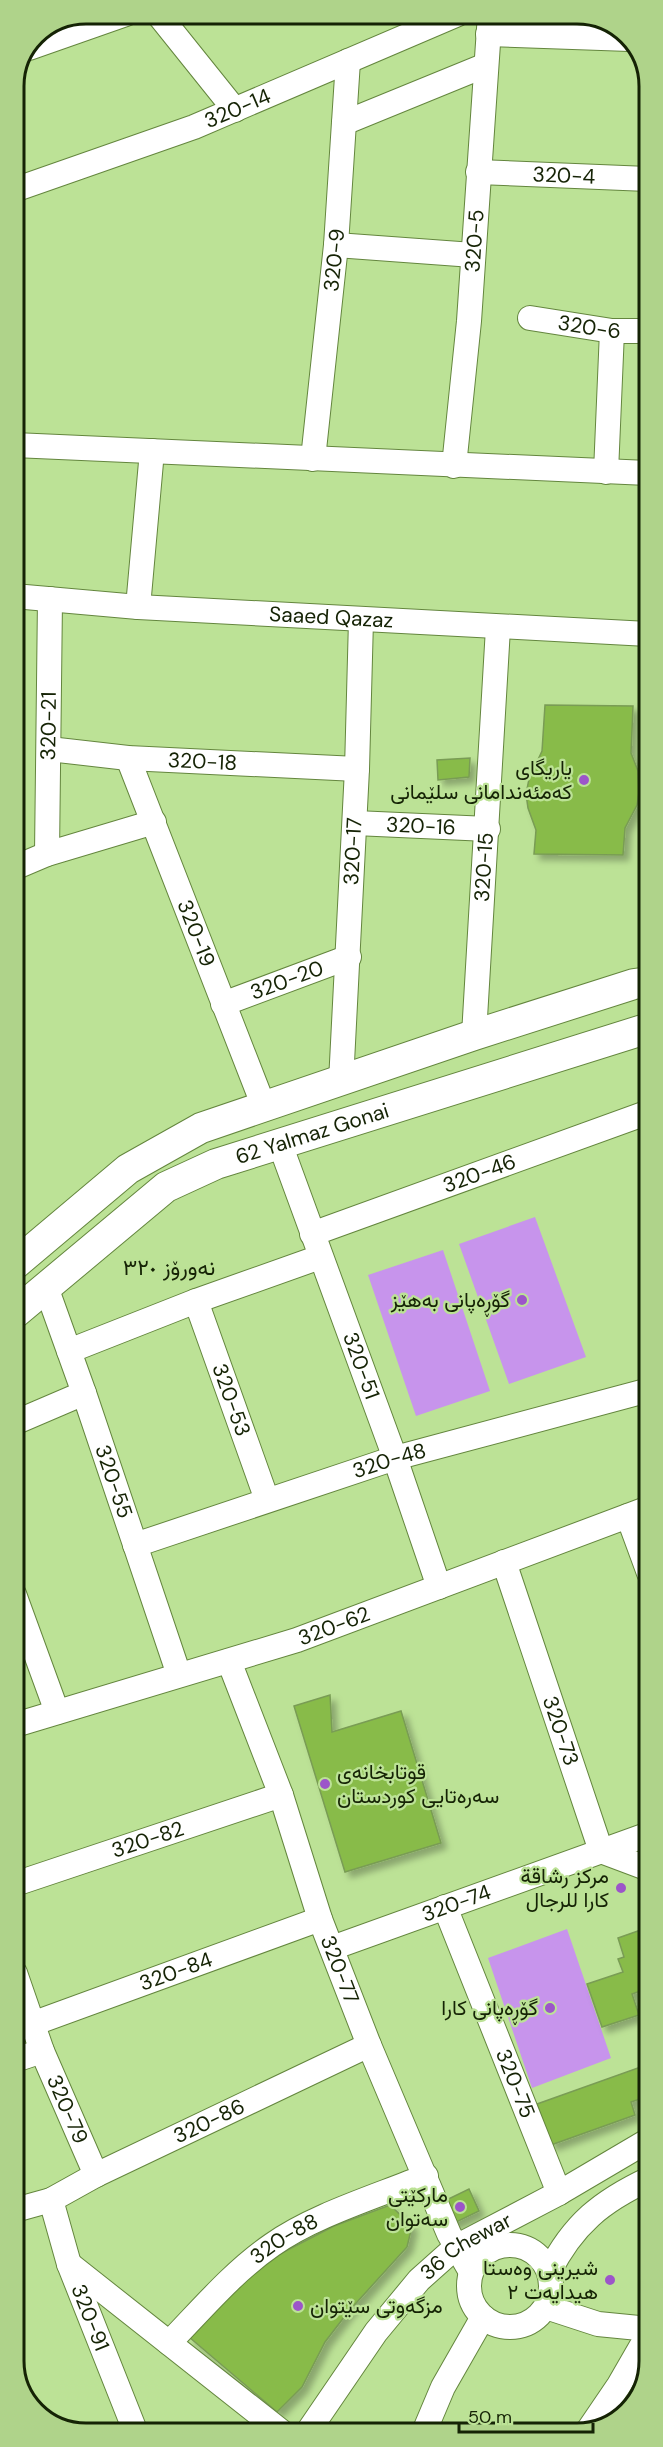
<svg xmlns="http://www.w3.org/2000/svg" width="663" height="2447" font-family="'DM Sans',Vazirmatn,sans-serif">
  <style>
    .green { fill: #c794ec }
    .building { fill: #88bb4a; stroke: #799c54; stroke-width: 1.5; filter: url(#shadow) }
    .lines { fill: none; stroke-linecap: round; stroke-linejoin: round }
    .minor-casing { stroke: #64863e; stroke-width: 26 }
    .major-casing { stroke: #64863e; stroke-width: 32 }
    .minor { stroke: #fff; stroke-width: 24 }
    .major { stroke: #fff; stroke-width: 30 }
    .poi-dot { fill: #9c55c9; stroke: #bce296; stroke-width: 2 }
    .labels { text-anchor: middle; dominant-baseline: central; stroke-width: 4.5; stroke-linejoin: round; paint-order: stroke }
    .street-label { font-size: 21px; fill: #152305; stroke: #bce296 }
    .poi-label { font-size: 21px; fill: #152305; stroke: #bce296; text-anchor: end }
    .neighbourhood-label { font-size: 22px; fill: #152305; stroke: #bce296 }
    .rim { fill: none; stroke: #152305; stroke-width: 3 }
  </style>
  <defs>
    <filter id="shadow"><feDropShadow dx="5.5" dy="5.5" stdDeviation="3" flood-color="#0004"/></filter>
  </defs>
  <rect width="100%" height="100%" fill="#bce296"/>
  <path class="green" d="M 535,1217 L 586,1357 L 509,1384 L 459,1244 Z
    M 443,1250 L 490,1391 L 416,1416 L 368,1275 Z
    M 567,1929 L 611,2058 L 532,2088 L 488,1958 Z"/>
  <path class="building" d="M 545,705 L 633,706 L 631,753 L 638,771 L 639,792 L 637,805 L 625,828 L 623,855 L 534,854 L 536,830 L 528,808 L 526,794 L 529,779 L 542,751 Z
    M 470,758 L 469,777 L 438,780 L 437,760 Z
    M 330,1695 L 332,1732 L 401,1711 L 441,1843 L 345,1872 L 294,1706 Z
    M 649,1927 L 649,1988 L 632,1994 L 639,2015 L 602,2027 L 587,1984 L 623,1972 L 618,1959 L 624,1957 L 618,1938 Z
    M 649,2064 L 649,2096 L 631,2102 L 635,2115 L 551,2145 L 537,2104 Z
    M 469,2189 L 479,2211 L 450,2225 L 440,2203 Z
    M 390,2205 L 412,2226 L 407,2247 L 348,2312 L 325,2342 L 302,2387 L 277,2412 L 189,2337 L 226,2295 L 272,2258 L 334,2226 Z"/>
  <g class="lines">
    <defs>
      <g id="minor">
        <path d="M 158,14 L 235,110"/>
        <path d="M 488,34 L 630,39"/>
        <path d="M 29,48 L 126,14"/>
        <path d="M 344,123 L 486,65"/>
        <path id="s1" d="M 478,172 L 648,179"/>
        <path id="s2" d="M 14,190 L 194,127 L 458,14"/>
        <path d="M 336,245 L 473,255"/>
        <path id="s3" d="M 530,318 L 612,331 L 648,331"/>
        <path d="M 14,445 L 648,473"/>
        <path id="s4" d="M 313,459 L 336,245 L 348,61"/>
        <path id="s5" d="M 454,466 L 469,321 L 490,14"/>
        <path d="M 606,472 L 612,331"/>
        <path id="s6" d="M 14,596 L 138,607 L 648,634"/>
        <path d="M 138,607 L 152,451"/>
        <path id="s7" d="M 49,749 L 128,758 L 357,769"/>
        <path id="s8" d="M 128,758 L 264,1107"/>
        <path id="s9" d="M 355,823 L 488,829"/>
        <path id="s10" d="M 47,854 L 50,599"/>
        <path d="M 14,868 L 47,854 L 154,822"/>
        <path id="s11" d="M 223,1004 L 349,957"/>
        <path id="s12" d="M 474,1035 L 498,628"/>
        <path id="s13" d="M 341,1082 L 357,769 L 361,620"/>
        <path id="s14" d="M 280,1144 L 395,1458 L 439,1587"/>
        <path id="s15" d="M 312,1234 L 649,1112"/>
        <path id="s16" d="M 46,1287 L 84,1393 L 179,1675"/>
        <path id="s17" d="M 196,1301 L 267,1500"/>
        <path d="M 69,1351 L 196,1301 L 320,1257"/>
        <path d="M 14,1423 L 84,1393"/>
        <path d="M 628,1516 L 649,1573"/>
        <path id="s18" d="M 135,1545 L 395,1458 L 649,1390"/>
        <path id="s19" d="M 504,1562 L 601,1851 L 649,1869"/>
        <path d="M 14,1594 L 57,1712"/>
        <path id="s20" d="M 229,1661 L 281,1795 L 320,1919 L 369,2045 L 449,2234 L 471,2272"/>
        <path id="s21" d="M 15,1725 L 297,1640 L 649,1508"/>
        <path id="s22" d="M 15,1884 L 281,1795"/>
        <path id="s23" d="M 445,1907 L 559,2193"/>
        <path id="s24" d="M 332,1948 L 649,1834"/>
        <path id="s25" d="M 15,1973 L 42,2051 L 96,2175"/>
        <path id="s26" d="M 32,2024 L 320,1919"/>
        <path d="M 15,2060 L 42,2051"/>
        <path id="s27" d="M 51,2200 L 69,2264 L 136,2433"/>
        <path id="s28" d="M 15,2210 L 51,2200 L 96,2175 L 369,2045"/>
        <circle cx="510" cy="2286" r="41"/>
        <path d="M 69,2264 L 283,2433"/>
        <path d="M 549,2272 C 573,2224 602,2201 649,2179"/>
        <path d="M 546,2307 L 598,2324 L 649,2329"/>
        <path id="s29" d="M 169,2343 C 202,2309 233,2272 272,2245 C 314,2215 378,2196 426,2176"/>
        <path d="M 424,2432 L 443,2387 L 483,2317"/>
        <path d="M 587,2432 L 619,2385 L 649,2333"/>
        <path id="s30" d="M 307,2433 L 376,2332 L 419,2280 L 456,2247 L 559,2193 L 649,2140"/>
      </g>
      <g id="major">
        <path d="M 14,1265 L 128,1169 L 201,1128 L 474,1035 L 634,984 L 649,982"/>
        <path id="s31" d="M 14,1314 L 166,1187 L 216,1164 L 649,1028"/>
      </g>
    </defs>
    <use href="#minor" class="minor-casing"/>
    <use href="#major" class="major-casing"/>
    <use href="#minor" class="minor"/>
    <use href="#major" class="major"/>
  </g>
  <g class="poi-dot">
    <circle cx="584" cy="780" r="6"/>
    <circle cx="522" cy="1300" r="6"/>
    <circle cx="325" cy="1784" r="6"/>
    <circle cx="621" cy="1888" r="6"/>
    <circle cx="550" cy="2008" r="6"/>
    <circle cx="460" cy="2207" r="6"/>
    <circle cx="610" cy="2280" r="6"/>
    <circle cx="298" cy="2306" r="6"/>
  </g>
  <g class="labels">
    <g class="street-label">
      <text stroke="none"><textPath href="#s2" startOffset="238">320-14</textPath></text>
      <text stroke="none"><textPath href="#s1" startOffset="86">320-4</textPath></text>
      <text stroke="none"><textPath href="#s5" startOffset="226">320-5</textPath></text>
      <text stroke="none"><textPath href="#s4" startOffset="200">320-9</textPath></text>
      <text stroke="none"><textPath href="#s3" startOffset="60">320-6</textPath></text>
      <text stroke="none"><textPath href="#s6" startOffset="318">Saaed Qazaz</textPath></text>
      <text stroke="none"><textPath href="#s10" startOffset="128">320-21</textPath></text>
      <text stroke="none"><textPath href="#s7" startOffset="154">320-18</textPath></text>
      <text stroke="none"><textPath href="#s9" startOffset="66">320-16</textPath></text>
      <text stroke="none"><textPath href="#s13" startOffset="231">320-17</textPath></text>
      <text stroke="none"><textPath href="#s12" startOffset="168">320-15</textPath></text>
      <text stroke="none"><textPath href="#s8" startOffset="188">320-19</textPath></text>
      <text stroke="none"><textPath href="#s11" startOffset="68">320-20</textPath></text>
      <text stroke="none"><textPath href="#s31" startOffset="354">62 Yalmaz Gonai</textPath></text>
      <text stroke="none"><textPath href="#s15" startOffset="178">320-46</textPath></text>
      <text stroke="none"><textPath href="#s14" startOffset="236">320-51</textPath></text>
      <text stroke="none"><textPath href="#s17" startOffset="105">320-53</textPath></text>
      <text stroke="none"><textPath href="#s18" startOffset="268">320-48</textPath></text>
      <text stroke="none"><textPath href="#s16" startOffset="206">320-55</textPath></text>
      <text stroke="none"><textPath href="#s21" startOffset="334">320-62</textPath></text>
      <text stroke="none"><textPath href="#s19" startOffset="178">320-73</textPath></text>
      <text stroke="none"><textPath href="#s22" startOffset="140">320-82</textPath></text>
      <text stroke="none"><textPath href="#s24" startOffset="132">320-74</textPath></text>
      <text stroke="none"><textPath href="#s20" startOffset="328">320-77</textPath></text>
      <text stroke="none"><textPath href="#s26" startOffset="153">320-84</textPath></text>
      <text stroke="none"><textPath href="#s23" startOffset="190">320-75</textPath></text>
      <text stroke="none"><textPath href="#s25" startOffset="146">320-79</textPath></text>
      <text stroke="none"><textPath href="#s28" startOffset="214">320-86</textPath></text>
      <text stroke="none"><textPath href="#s29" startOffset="156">320-88</textPath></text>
      <text stroke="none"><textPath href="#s30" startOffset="248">36 Chewar</textPath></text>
      <text stroke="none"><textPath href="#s27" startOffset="124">320-91</textPath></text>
    </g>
    <g class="poi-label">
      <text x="572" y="768">یاریگای<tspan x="572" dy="24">کەمئەندامانی سلێمانی</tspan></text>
      <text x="510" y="1300">گۆڕەپانی بەهێز</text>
      <text x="337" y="1772" text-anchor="start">قوتابخانەی<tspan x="337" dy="24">سەرەتایی کوردستان</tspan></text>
      <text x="609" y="1876">مركز رشاقة<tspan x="609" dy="24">كارا للرجال</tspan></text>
      <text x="538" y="2008">گۆڕەپانی کارا</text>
      <text x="448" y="2195">مارکێتی<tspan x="448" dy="24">سەتوان</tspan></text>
      <text x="598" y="2268">شیرینی وەستا<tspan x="598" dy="24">هیدایەت ٢</tspan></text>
      <text x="310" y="2306" text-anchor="start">مزگەوتی سێتوان</text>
    </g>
    <g class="neighbourhood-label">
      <text x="169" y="1267">نەورۆز ٣٢٠</text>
    </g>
  </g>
  <path d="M0 0H663V2447H0ZM86 24H577A62 62 0 0 1 639 86V2361A62 62 0 0 1 577 2423H86A62 62 0 0 1 24 2361V86A62 62 0 0 1 86 24Z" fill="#afd38a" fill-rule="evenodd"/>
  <path class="rim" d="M86 24H577A62 62 0 0 1 639 86V2361A62 62 0 0 1 577 2423H86A62 62 0 0 1 24 2361V86A62 62 0 0 1 86 24Z"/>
  <path d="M459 2423v9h134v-9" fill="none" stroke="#152305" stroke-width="3"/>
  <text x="468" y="2423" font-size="18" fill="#152305" stroke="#bce296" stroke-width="4.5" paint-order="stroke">50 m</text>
</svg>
